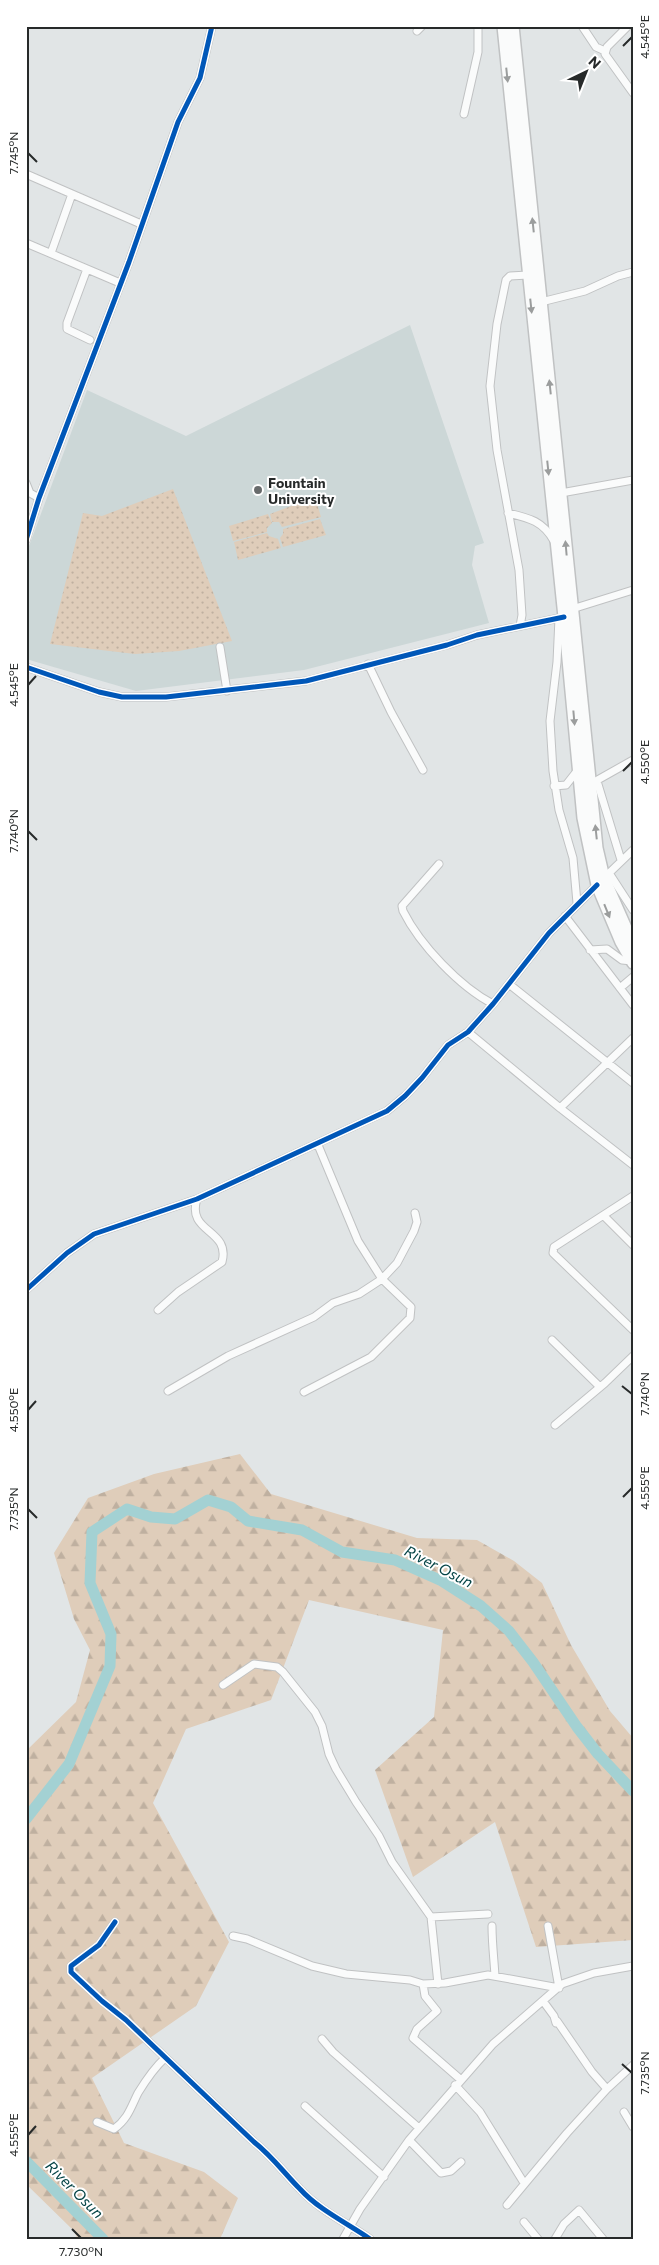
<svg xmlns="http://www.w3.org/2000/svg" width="659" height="2265" font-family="Commissioner,sans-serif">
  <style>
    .built { fill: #ccd7d7 }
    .grass { fill: url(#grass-dots) }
    .forest { fill: url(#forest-firs) }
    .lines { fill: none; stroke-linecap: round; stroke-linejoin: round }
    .river { stroke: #a3d1d3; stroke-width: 11 }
    .minor-casing { stroke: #c0c2c3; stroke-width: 9 }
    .trunk-casing { stroke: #c0c2c3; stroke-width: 14 }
    .minor { stroke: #fafbfb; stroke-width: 7 }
    .trunk { stroke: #fafbfb; stroke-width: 11 }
    .cycleway-casing { stroke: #fff; stroke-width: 8 }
    .cycleway { stroke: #0057b8; stroke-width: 5 }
    .oneway { fill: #9b9d9d }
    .ticks { fill: none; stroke: #272a2a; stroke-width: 2 }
    .poi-dot { fill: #686b6c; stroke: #fff; stroke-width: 2 }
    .labels { text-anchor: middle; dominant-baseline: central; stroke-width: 4; stroke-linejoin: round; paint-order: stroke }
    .poi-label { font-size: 14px; font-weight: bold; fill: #272a2a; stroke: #fff; text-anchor: start }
    .water-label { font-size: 15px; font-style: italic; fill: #054446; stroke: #fff }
    .neatline { fill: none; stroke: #272a2a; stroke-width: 2 }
    .ticks-label { font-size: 12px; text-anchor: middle; fill: #272a2a }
  </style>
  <defs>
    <pattern id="grass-dots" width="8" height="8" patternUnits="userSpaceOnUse" patternTransform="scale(1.25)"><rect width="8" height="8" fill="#dfcdba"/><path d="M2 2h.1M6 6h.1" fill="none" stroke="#bfb0a0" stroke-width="1.8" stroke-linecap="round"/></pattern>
    <pattern id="forest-firs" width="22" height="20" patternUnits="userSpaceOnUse" patternTransform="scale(1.25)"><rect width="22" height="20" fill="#dfcdba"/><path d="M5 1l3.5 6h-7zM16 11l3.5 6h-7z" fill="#bfb0a0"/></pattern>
  </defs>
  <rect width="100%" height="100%" fill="#e1e5e6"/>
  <path class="built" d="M 410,325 L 484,543 L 475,546 L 472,565 L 489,623 L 304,670 L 136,691 L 26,659 L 26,554 L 87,390 L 186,436 Z"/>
  <path class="grass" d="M 173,489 L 232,641 L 179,651 L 135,654 L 50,644 L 83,513 L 102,516 Z
    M 315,497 L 321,517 L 282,527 L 279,522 L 272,522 L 270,514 Z
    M 268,514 L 272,523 L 267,528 L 267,532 L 233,541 L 229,526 Z
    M 320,519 L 326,535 L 283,547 L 280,538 L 283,534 L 283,529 Z
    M 267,533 L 269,536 L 278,539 L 281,548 L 238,560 L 234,542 Z"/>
  <path class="forest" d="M 240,1454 L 271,1494 L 417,1538 L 477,1540 L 514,1561 L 542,1583 L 571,1645 L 610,1711 L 633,1738 L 633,1940 L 536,1947 L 495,1822 L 413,1877 L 375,1770 L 434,1717 L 443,1630 L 309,1600 L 271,1700 L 186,1729 L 153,1803 L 229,1942 L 196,2006 L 92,2078 L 124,2143 L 204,2172 L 238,2198 L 220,2239 L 78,2239 L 73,2230 L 26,2184 L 26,1751 L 76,1702 L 90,1650 L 74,1619 L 54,1553 L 88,1498 L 154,1474 Z"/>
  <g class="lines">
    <path class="river" d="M 26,1819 L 69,1764 L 110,1666 L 111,1634 L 90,1583 L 92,1532 L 127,1509 L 151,1517 L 175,1519 L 208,1500 L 231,1507 L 248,1521 L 302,1530 L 342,1552 L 395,1560 L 442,1581 L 481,1606 L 509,1631 L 533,1662 L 577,1727 L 598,1754 L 633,1791
      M 26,2161 L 103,2239"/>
    <defs>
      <path id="minor" d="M 582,26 L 596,47 L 605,51
        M 628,26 L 607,47 L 605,54 L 633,93
        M 417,31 L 422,26
        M 464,114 L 478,52 L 478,26
        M 26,174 L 141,224
        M 26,243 L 120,283
        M 51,253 L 72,194
        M 87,269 L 67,323 L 67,329 L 90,340
        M 541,302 L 585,291 L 618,276 L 633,272
        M 26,483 L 30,493 L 39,498
        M 561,493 L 633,480
        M 508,513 C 529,518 543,521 554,541
        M 26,540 L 39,498 L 129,262 L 178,122 L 200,78 L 212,26
        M 572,609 L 633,590
        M 559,618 L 557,662 L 550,721 L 553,771 L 559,810 L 573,858 L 577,903
        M 520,626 L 522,615 L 519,570 L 497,450 L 490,386 L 497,324 L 506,280 L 510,276 L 528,275
        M 220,647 L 227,691
        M 368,664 L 391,712 L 423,770
        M 26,667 L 99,692 L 122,697 L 166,697 L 306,681 L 447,645 L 477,635 L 564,617
        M 597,781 L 621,860
        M 594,782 L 633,760
        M 554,786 L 566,785 L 577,771
        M 439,864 L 402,906 L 403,911 C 420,945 460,987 493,1004
        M 609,873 L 633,910
        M 606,876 L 633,850
        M 565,916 L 633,1005
        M 590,950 L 607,949 L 622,960 L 632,961
        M 509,984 L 633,1083
        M 620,988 L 633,977
        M 468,1032 L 560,1108 L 633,1165
        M 560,1108 L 633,1038
        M 633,1196 L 554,1247 L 553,1253 L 633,1330
        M 604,1216 L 633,1245
        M 26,1290 L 67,1253 L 94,1234 L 197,1199 L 387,1111 L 405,1096 L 422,1078 L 448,1045 L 468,1032 L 493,1004 L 549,933 L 597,885
        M 158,1310 L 178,1292 L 222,1262 C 231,1229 186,1233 197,1199
        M 552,1340 L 600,1387
        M 168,1391 L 228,1356 L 314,1317 L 333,1303 L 359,1294 L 382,1279 L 397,1263 L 414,1231 L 417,1222 L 415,1213
        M 304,1392 L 371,1357 L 410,1318 L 411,1307 L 382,1279 L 358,1241 L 318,1145
        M 555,1425 L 605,1383 L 633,1356
        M 223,1685 L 254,1664 L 277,1667 L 283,1672 L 315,1712 L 322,1726 L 329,1754 L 336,1769 L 356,1802 L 379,1836 L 392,1862 L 431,1917
        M 115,1922 L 99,1945 L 71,1966 L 71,1972 L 102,2001 L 126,2020 L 254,2142 C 272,2156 284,2173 300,2189 C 319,2210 347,2223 370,2239
        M 492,1926 C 492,1943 494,1959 495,1976
        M 548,1926 L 559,1988
        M 233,1936 L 247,1939 L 312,1966 L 346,1974 L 410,1980 L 423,1984 L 445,1983 L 488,1975 L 559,1988
        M 423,1984 L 425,1996 L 437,2011 L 417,2029 L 413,2038 L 460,2079
        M 438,1984 L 431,1917 L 488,1914
        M 543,2001 L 554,2016 L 556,2023
        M 557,2021 L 592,2072 L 607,2089
        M 322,2039 L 333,2052 L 419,2128
        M 455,2085 L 480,2112 L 524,2183
        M 305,2106 L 384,2177
        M 624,2112 L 633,2127
        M 97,2122 L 114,2129 C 128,2119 131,2107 138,2093 C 146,2080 154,2068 165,2058
        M 409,2140 L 441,2173 L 451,2171 L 461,2162
        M 507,2205 L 567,2133 L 607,2089 L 633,2065
        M 524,2222 L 538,2239
        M 343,2239 L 360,2209 L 409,2140 L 493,2044 L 562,1984 L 594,1973 L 633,1966
        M 555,2239 L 564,2224 L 579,2210 L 603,2239"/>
      <path id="trunk" d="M 503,26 L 564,617 L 583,818 L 597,885 L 621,942 L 633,963
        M 513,26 L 597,848 L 604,878 L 633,944"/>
    </defs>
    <use href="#minor" class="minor-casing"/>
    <use href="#trunk" class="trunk-casing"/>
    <use href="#minor" class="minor"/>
    <use href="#trunk" class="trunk"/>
    <defs>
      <path id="cycleway" d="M 26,540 L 39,498 L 129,262 L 178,122 L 200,78 L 212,26
        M 26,667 L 99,692 L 122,697 L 166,697 L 306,681 L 447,645 L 477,635 L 564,617
        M 26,1290 L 67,1253 L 94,1234 L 197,1199 L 387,1111 L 405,1096 L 422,1078 L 448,1045 L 468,1032 L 493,1004 L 549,933 L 597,885
        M 115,1922 L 99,1945 L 71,1966 L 71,1972 L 102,2001 L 126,2020 L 254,2142 C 272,2156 284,2173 300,2189 C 319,2210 347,2223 370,2239"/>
    </defs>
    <use href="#cycleway" class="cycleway-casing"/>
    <use href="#cycleway" class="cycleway"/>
  </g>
  <defs><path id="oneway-solid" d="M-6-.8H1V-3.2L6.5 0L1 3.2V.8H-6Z" transform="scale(1.25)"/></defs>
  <g class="oneway">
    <use href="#oneway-solid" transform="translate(507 75) rotate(84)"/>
    <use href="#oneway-solid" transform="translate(533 225) rotate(-96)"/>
    <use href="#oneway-solid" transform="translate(531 306) rotate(84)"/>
    <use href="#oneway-solid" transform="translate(550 387) rotate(-96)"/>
    <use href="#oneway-solid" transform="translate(548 468) rotate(84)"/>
    <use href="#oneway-solid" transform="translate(566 548) rotate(-95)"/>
    <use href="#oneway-solid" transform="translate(574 718) rotate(85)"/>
    <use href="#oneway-solid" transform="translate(596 832) rotate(-96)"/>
    <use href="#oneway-solid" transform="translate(607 911) rotate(68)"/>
  </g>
  <path class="ticks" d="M 623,46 L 632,37M 28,153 L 37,162M 28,685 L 36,676M 623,771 L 632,762M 28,831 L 37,840M 622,1386 L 632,1394M 28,1410 L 36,1401M 623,1497 L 632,1488M 28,1509 L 37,1518M 622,2064 L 632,2073M 28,2135 L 36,2126M 72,2229 L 81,2238"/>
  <circle class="poi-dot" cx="258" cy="490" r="5"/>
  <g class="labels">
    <g class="poi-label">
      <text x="268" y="482">Fountain<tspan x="268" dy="16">University</tspan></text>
    </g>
    <g class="water-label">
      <text transform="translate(439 1566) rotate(27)">River Osun</text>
      <text transform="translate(75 2189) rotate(45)">River Osun</text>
    </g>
  </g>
  <rect width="659" height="2265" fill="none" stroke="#ffffff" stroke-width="55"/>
  <g transform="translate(586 72) rotate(43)" stroke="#ffffff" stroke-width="4" paint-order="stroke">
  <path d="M0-4L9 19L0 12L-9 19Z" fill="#272a2a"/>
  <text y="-8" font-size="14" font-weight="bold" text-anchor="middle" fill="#272a2a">N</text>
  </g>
  <rect x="28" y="28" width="604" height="2210" class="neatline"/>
  <g class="ticks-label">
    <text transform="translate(645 37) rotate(-90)" y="4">4.545°E</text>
    <text transform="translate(14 153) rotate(-90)" y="4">7.745°N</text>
    <text transform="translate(14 685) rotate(-90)" y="4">4.545°E</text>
    <text transform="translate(645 762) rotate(-90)" y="4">4.550°E</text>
    <text transform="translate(14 831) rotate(-90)" y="4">7.740°N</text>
    <text transform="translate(645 1394) rotate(-90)" y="4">7.740°N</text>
    <text transform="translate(14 1410) rotate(-90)" y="4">4.550°E</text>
    <text transform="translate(645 1488) rotate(-90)" y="4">4.555°E</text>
    <text transform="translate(14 1509) rotate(-90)" y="4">7.735°N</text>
    <text transform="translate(645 2073) rotate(-90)" y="4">7.735°N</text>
    <text transform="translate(14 2135) rotate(-90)" y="4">4.555°E</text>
    <text x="81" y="2256">7.730°N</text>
  </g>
</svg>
